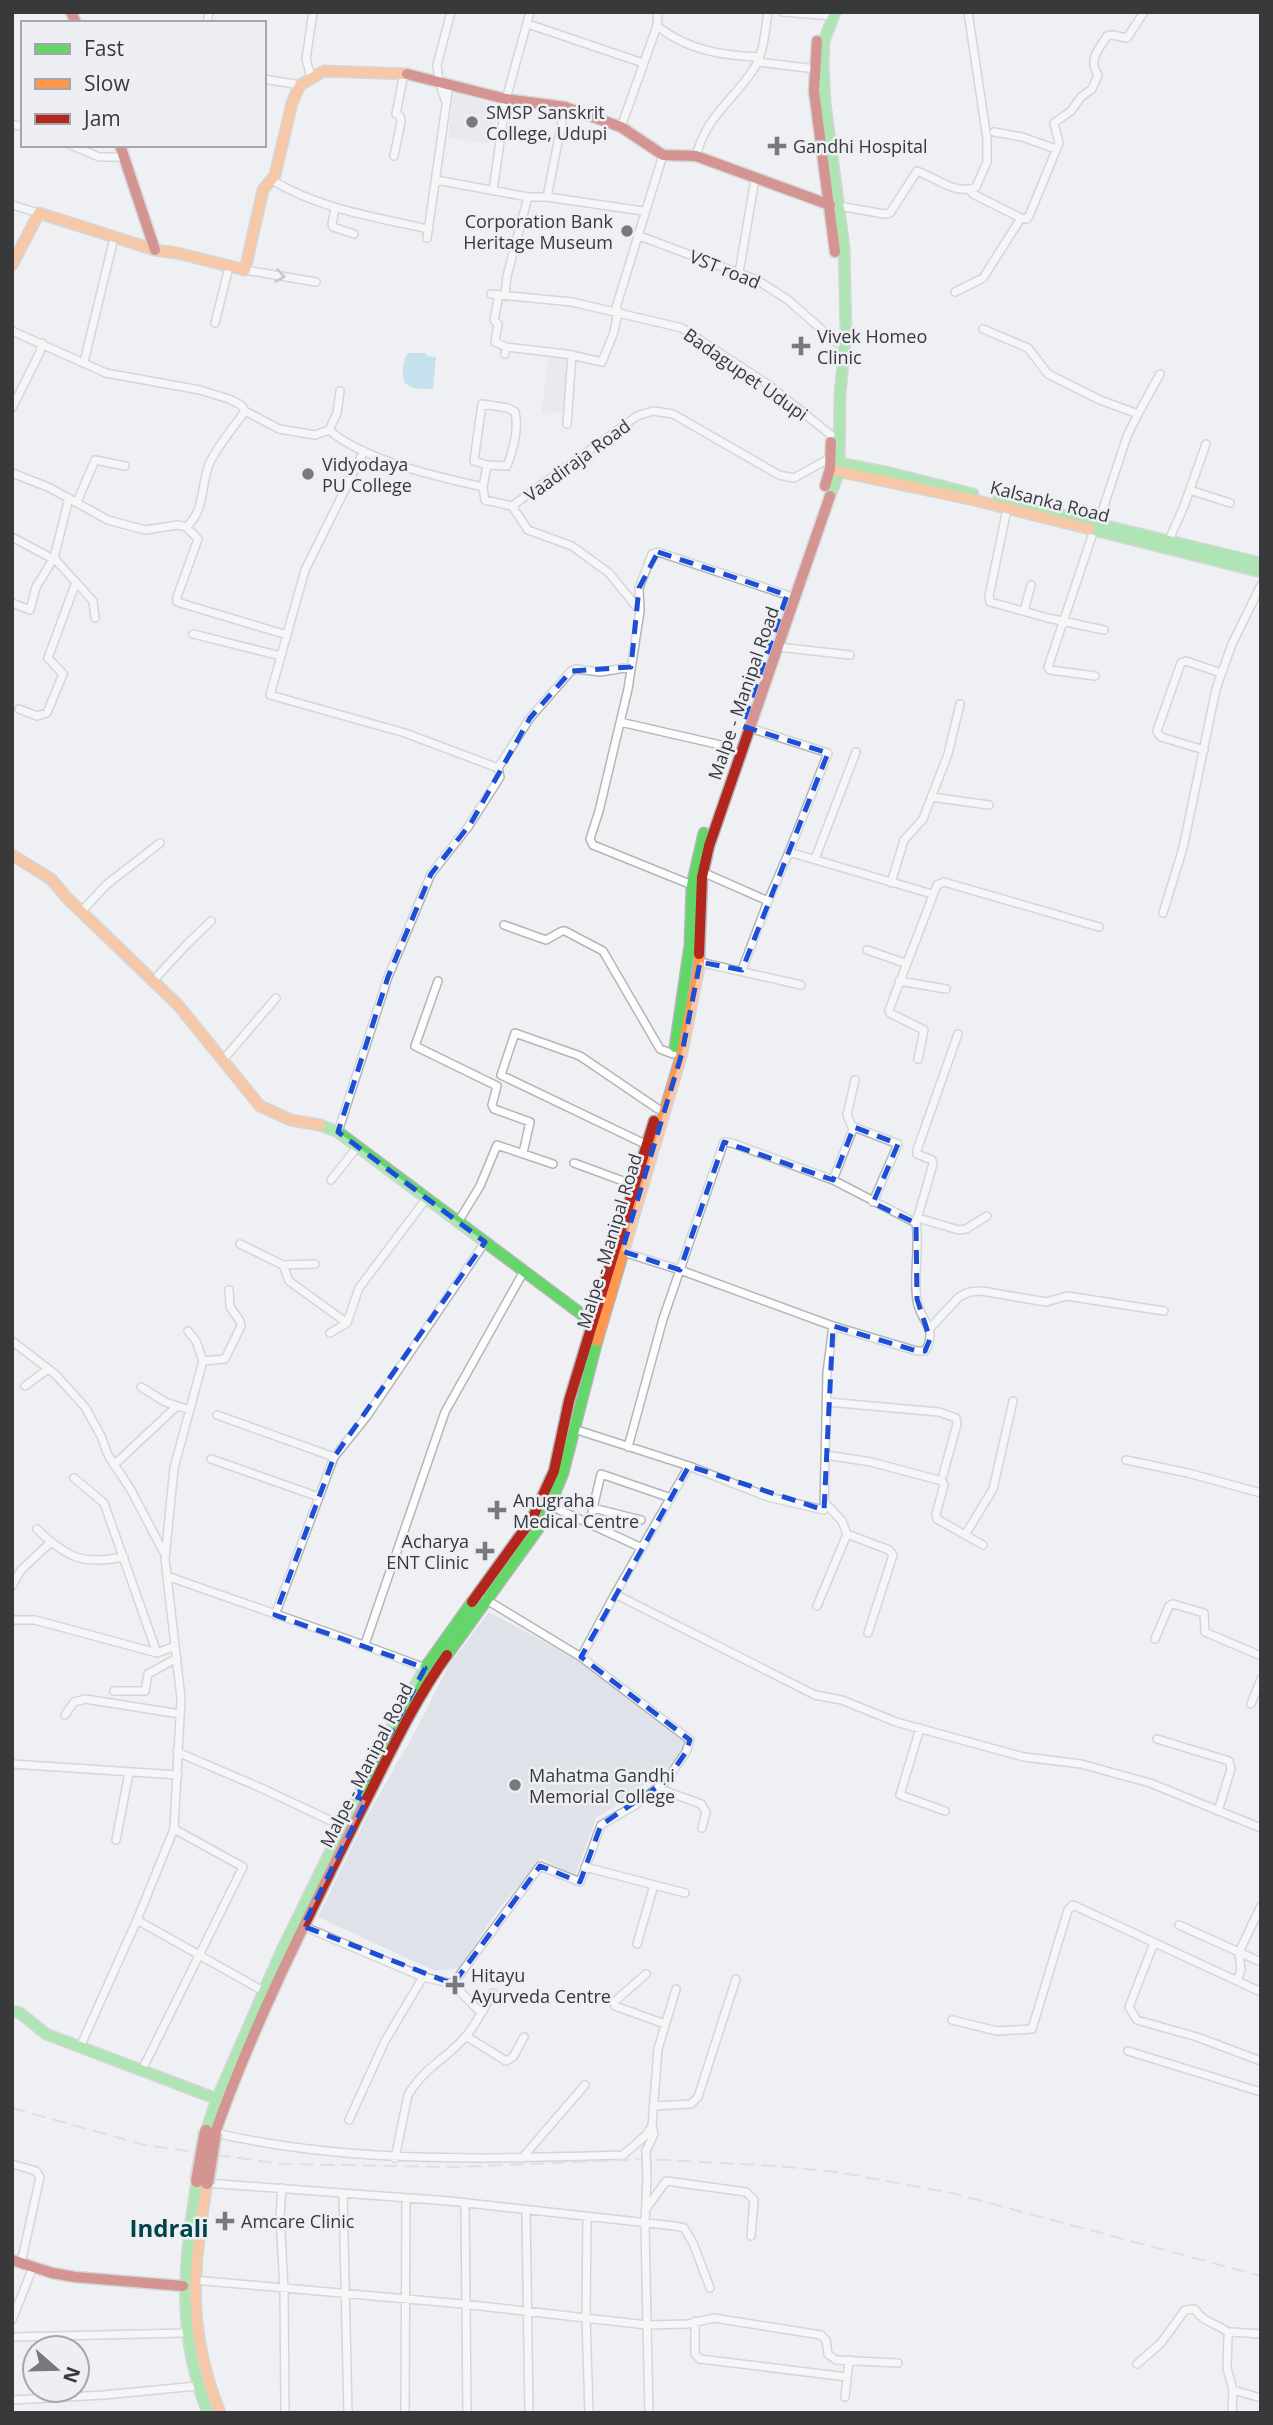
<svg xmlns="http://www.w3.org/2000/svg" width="1273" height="2425" font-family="'Open Sans',sans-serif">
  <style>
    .built { fill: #e0e2ea }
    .water { fill: #90cee6 }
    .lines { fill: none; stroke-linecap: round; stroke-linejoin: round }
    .street-casing { stroke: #b4b5b6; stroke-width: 10 }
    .fast-casing { stroke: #b4b5b6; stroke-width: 13 }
    .slow-casing { stroke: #b4b5b6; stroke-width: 13 }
    .jam-casing { stroke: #b4b5b6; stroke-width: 13 }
    .street { stroke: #fdfdfd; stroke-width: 7 }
    .fast { stroke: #63d668; stroke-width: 10 }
    .slow { stroke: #ff974d; stroke-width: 10 }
    .jam { stroke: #b3261e; stroke-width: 10 }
    .rail { stroke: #cacbcc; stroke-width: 2; stroke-dasharray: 14 7; stroke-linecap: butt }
    .street-bridge-casing { stroke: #b4b5b6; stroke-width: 10; stroke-linecap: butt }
    .jam-bridge-casing { stroke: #b4b5b6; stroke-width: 16; stroke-linecap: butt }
    .street-bridge { stroke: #fdfdfd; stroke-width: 7 }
    .jam-bridge { stroke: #b3261e; stroke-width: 12 }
    .oneway { stroke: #9a9b9c }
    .marked { fill: none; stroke: #1d4ed8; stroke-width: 5; stroke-dasharray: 14 9; stroke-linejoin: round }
    .poi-dot { fill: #78797b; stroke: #eeeff4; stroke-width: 2.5 }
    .labels { text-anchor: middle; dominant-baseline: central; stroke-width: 5; stroke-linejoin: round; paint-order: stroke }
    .poi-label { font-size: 18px; fill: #38393b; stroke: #eeeff4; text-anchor: start }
    .street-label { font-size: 18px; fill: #38393b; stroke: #eeeff4 }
    .district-label { font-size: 24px; font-weight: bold; fill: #00444a; stroke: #eeeff4 }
  </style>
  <rect width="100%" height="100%" fill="#eff0f3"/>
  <path class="built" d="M 454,93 L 496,105 L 489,144 L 448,138 Z
    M 549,354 L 568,356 L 565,412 L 541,413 Z
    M 489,1612 L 583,1663 L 687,1743 L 671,1765 L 618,1805 L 596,1818 L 575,1876 L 541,1858 L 495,1914 L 459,1968 L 435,1971 L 318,1917 L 367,1816 L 415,1732 L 449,1665 Z"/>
  <path class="water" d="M 408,353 L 426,353 L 427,356 L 436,357 L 433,389 C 417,389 401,390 403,370 C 404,362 404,358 408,353 Z"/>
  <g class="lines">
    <defs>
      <path id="street" d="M 782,12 L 833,16
        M 207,23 L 209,12
        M 528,24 L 643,63
        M 657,26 C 687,50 723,56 760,57
        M 757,62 L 816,69
        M 311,77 L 306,59 L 313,12
        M 264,79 L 300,85
        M 445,100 L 439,82 L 437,65 L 451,12
        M 12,124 L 23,127
        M 621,127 L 657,26 L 658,12
        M 994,132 L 1022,137 L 1056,149
        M 71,145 L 99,157 L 124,157
        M 394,156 L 401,122 L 400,116 L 396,114 L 404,73
        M 696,156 C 707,115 731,103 753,70 C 764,54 765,31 768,12
        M 272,180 C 319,209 375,217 428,229
        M 436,180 L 528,197 L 547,197 L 643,211
        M 970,190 L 973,194 L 1021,218 L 1027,219 L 1029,216 L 1059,143 L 1054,123 L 1071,111 L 1081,97 L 1092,89 L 1098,75 C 1088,59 1098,51 1107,36 L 1112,35 L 1127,38 L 1144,12
        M 493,191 L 506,99 L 530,12
        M 547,197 L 565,107
        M 12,205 L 39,213
        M 839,206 L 884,214 L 890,213 L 917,171 C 935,177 956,196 976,187 L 987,162 L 987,139 L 968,12
        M 335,208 L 332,224 L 333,227 L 354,234
        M 637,235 L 757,280 L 788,300 L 837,343
        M 427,238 L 449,85
        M 245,270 L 316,282
        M 739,273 L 755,179
        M 955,292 L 983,278 L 1021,218
        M 491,294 L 572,302 L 682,328 L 770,386 L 831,435
        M 499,295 L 494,320 L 498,324 L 495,342 L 506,347
        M 505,295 L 507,276 L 528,197
        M 615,311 L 663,155
        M 215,323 L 229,267
        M 983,329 L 1028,348 L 1048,374 L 1100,400 L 1138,414 L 1127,436 L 1098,524
        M 12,331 L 106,373 L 200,390 L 229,399 L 241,405 L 245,411 L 279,429 L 315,435 L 329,430
        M 505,354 L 506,347 L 566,354 L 602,362 L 614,332 L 618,311
        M 84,362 L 114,238
        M 12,408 L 40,352 L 42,343
        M 1138,414 L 1160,374
        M 567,424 L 572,355
        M 329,430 C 363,460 438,477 483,487 L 485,500 L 512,506 L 637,416 L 653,411 L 673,414 L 779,475 L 794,478 L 830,458
        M 329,430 L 337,413 L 340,391
        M 364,451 L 305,570 L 270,695 L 405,733 L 498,768
        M 12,473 L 48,487 L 108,520 L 145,530 L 178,525 L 186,527 C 206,511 200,484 210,462 C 219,444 234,427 245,411
        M 483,487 L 487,465 L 507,466 C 513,451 519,428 515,412 L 508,408 L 482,404 L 474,461 L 487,465
        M 1190,490 L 1230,503
        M 77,502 L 95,460 L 125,466
        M 512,506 L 528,530 L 572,546 L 609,573 L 640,611
        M 1007,509 L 989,596 L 990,602 L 1048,618 L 1104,630
        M 186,527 L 198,539 L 177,597 L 177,602 L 287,635
        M 1094,530 L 1048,667 L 1050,670 L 1095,676
        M 12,537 L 53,559
        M 1169,540 L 1184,506 L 1206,444
        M 54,558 L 93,601 L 95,618
        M 12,603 L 30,610 L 36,587 L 54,558 L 69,498
        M 1024,611 L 1031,585
        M 193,634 L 281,656
        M 778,647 L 850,655
        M 19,709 L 37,716 L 47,713 L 63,674 L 48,658 L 76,582
        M 620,722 L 725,746
        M 750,728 L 828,753 L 789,852
        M 1204,750 L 1161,737 L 1157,732 L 1158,728 L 1181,663 L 1186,661 L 1221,673
        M 931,797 L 989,805
        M 815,859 L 856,752
        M 700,871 L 768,901 L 789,852 L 932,894
        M 891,883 L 904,840 L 923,819 L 948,754 L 960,704
        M 692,885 L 593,845 L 590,839 L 599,811 L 628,689 L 640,611 L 639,588 L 652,554 L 658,552 L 787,595
        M 81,912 L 106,885 L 160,843
        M 1163,913 L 1183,848 L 1216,689 L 1232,644 L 1261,585
        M 504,925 L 546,940 L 562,931 L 565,931 L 603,951 L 660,1049 L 673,1054
        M 867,950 L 905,963
        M 699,962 L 801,985
        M 742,970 L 768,901
        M 153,981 L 187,944 L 211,921
        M 438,981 L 415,1046 L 497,1086 L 492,1105 L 494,1109 L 530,1122 L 523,1153
        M 899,981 L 946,989
        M 918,1059 L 924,1030 L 890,1013 L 889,1010 L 937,885 L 944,882 L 1099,927
        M 223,1060 L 276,998
        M 854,1127 L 898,1144 L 873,1202
        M 338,1132 L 388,977 L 431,874 L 468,827 L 500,777 L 498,768 L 530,718 L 571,671 L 576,669 L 600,672 L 631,667
        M 647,1145 L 501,1075 L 515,1033 L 580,1056 L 658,1109
        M 574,1163 L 634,1185
        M 331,1180 L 358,1146
        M 833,1180 L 853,1129 L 847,1115 L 855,1080
        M 918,1218 L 959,1230 L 966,1229 L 987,1216
        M 458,1222 L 480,1186 L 497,1145 L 553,1164
        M 916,1223 L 933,1164 L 932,1160 L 917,1154 L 917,1150 L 958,1034
        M 240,1244 L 283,1265 L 289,1281 L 347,1323
        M 283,1265 L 315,1264
        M 930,1328 L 959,1297 L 969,1292 L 982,1291 L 1046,1302 L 1067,1296 L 1164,1311
        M 330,1333 L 347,1323 L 359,1288 L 426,1199
        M 12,1341 L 55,1374 L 85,1407 L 101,1436 L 108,1455 L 131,1490 L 164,1553
        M 203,1361 L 225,1359 L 241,1326 L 240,1321 L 230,1307 L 229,1290
        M 25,1386 L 48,1369
        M 141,1387 L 165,1402 L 190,1410
        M 827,1402 L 939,1412 L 956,1418 L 957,1424 L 943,1475
        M 217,1415 L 334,1457
        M 574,1429 L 689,1466 L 768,1497 L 824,1510 L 827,1373 L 833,1326 L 680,1270 L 623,1252
        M 628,1447 L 663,1319 L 724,1142 L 732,1143 L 833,1180 L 916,1223 C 920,1249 913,1275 917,1300 C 920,1322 939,1328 925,1351 L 917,1351 L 833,1326
        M 826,1455 L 871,1462 L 942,1481 L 944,1485 L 936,1514 L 937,1519 L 983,1545
        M 211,1459 L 319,1497
        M 1126,1460 L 1188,1473 L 1261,1493
        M 114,1465 L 177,1406
        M 74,1478 L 104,1503 L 157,1653
        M 551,1506 L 642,1548
        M 593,1508 L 641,1520
        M 589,1525 L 601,1474 L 671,1498
        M 37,1529 C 67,1558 82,1565 124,1557
        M 847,1534 L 889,1550 L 893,1555 L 868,1633
        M 965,1535 L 993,1489 L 1013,1401
        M 167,1576 C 253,1607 340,1635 425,1668
        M 12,1586 L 21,1570 L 51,1542
        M 615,1594 L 815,1695 L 842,1700 L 896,1722 L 1024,1757 L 1081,1764 L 1150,1783 L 1261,1828
        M 817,1606 L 847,1534 L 842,1521 L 825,1503
        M 275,1615 L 334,1457 L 367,1416 L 485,1242
        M 12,1620 L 35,1620 L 157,1653 L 175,1646
        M 1155,1639 L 1169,1606 L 1173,1604 L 1204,1613 L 1205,1632 L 1261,1656
        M 365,1644 L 445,1412 L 524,1271
        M 581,1657 L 615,1594 L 689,1466
        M 114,1691 L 145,1691 L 148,1674 L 177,1658
        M 1251,1704 L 1261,1679
        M 65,1715 L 74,1702 L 85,1699 L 180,1714
        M 920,1728 L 900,1795 L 945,1811
        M 1157,1739 L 1229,1761 L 1231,1769 L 1218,1811
        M 177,1752 L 259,1787 L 342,1826
        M 12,1764 L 178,1775
        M 657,1788 L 701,1804 L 706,1812 L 702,1828
        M 116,1840 L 129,1773
        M 585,1867 L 685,1893
        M 137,1920 L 263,1991
        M 1179,1925 L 1261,1962
        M 303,1926 L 423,1977 L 453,1984 L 540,1866 L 580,1882 L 601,1825 L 634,1806 L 666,1781 L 686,1752 L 690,1740 L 581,1657 L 485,1599
        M 1154,1943 L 1129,2007 L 1137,2020 L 1197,2037 L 1261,2061
        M 637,1944 L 654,1885
        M 646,1974 L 614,2002 L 615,2006 L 665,2024
        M 1237,1980 L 1241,1970 L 1239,1952 L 1261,1906
        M 453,1984 L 481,2013
        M 952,2020 L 997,2031 L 1032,2029 L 1068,1910 L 1073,1905 L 1261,1992
        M 466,2036 L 506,2061 L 513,2057 L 524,2037
        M 80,2047 L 137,1920 L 174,1829 L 181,1698 L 165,1559 L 174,1468 L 203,1361 L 196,1341 L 188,1331
        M 1128,2051 L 1261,2092
        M 142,2070 L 243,1867 L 174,1829
        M 653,2106 L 691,2104 L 698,2097 L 736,1979
        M 349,2120 L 385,2041 L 423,1977
        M 211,2132 C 346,2164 486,2159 623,2155 L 645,2136 L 652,2126 L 658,2049 L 676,1989
        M 646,2151 L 654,2134 L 652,2126
        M 395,2158 L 408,2095 C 424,2067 448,2058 466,2036 C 477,2023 484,2007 493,1993
        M 522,2158 L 585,2085
        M 12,2164 L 36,2171 L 40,2177 L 21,2263
        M 647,2177 L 645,2223 L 647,2325 L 688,2324 L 714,2318 L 821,2335 L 826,2340 L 828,2354 L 836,2360 L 898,2363
        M 207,2183 L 449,2201 L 675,2226 L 684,2228 L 693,2243 L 710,2288
        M 282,2188 L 280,2216 L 284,2289 L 285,2413
        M 343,2194 L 348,2413
        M 465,2203 L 467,2413
        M 646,2209 L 666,2181 L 746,2192 L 754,2200 L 751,2236
        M 526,2211 L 529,2413
        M 587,2217 L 586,2318 L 589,2413
        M 194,2280 L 463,2304 L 647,2325 L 649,2413
        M 12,2320 L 33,2267
        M 695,2321 L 695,2354 L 700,2359 L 847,2377
        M 12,2337 L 185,2333
        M 1137,2364 L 1161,2343 L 1185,2310 L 1195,2309 C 1203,2323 1217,2323 1229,2333
        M 1233,2390 L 1261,2398
        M 845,2397 L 849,2360
        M 12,2400 L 104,2395 L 197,2386
        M 405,2413 L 406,2199
        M 1232,2413 L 1233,2390 L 1227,2368 L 1228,2336 L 1231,2332 L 1261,2334"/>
      <path id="fast" d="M 834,462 L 890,473 L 973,494
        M 830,496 L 839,471 L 840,394 L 846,333 L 844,247 L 825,103 L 823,65 L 824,41 L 835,12
        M 998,500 L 1261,563
        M 1090,529 L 1261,572
        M 675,1047 L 690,945 L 692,885 L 704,833
        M 320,1125 L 338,1132 L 592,1322
        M 447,1655 L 543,1522 L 563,1473 L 597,1341
        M 12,2011 L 20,2013 L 46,2034 L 217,2099
        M 206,2131 L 217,2099 L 282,1950 L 389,1732 L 425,1668 L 472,1602
        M 197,2181 C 184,2266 176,2331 208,2413"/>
      <path id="slow" d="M 12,265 L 39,213 L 155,250 L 177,253 L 245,270 L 263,190 L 275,175 L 292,103 L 300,85 L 324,71 L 407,74
        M 832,470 L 974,500 L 1090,529
        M 12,855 L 51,879 L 67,898 L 178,1005 L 260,1106 L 291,1120 L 320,1125
        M 597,1341 L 682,1053 L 699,967 L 699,954
        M 207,2183 C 193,2272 186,2327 220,2413"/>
      <path id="jam" d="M 71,12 L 76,23
        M 817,41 L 814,91 L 835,252
        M 407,74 L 506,99 L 565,107 L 621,127 L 663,155 L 696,156 L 830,205
        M 120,145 L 155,250
        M 825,486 L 830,469 L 831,442
        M 699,954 L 702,877 L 709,846 L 830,496
        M 472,1602 L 532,1519 L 554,1471 L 569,1401 L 654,1121
        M 215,2133 C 253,2025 306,1921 357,1818 C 385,1764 411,1705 447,1655
        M 12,2260 L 52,2273 L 75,2277 L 183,2286"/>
    </defs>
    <use href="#street" class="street-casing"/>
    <use href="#fast" class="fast-casing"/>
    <use href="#slow" class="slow-casing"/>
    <use href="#jam" class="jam-casing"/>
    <use href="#street" class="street"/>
    <use href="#fast" class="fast"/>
    <use href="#slow" class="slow"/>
    <use href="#jam" class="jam"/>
    <path class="rail" d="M 12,2108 L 145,2145 L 282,2164 L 455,2167 L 647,2159 L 777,2166 L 836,2172 L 952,2193 L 1261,2276"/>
    <defs>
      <path id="street-bridge" d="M 646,2151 L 647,2177"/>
      <path id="jam-bridge" d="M 197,2181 L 206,2131
        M 207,2183 L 215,2133"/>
    </defs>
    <use href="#street-bridge" class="street-bridge-casing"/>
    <use href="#jam-bridge" class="jam-bridge-casing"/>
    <use href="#street-bridge" class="street-bridge"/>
    <use href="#jam-bridge" class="jam-bridge"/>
  </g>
  <defs><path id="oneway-chevron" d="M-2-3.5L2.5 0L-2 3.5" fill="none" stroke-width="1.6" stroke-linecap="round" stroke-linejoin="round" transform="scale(1.75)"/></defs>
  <use class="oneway" href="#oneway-chevron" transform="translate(280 276) rotate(9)"/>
  <path d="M0 0H1273V2425H0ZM 658,552 L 787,595 L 742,726 L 828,753 L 742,970 L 700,962 L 682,1053 L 622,1251 L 680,1270 L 724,1142 L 833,1180 L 854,1127 L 898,1144 L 873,1203 L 916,1223 L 917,1299 L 930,1339 L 925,1351 L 917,1351 L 833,1326 L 824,1510 L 689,1466 L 581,1657 L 690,1740 L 686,1752 L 666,1781 L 601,1825 L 580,1882 L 540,1866 L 453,1984 L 303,1926 L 366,1801 L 357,1797 L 425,1668 L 275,1615 L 334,1457 L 485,1242 L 338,1132 L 388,977 L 431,874 L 471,823 L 530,718 L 571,671 L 631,667 L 639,588 Z" fill="#eff0f3" fill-opacity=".55" fill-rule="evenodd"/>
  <path class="marked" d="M 658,552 L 787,595 L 742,726 L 828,753 L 742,970 L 700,962 L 682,1053 L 622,1251 L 680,1270 L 724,1142 L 833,1180 L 854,1127 L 898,1144 L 873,1203 L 916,1223 L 917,1299 L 930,1339 L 925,1351 L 917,1351 L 833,1326 L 824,1510 L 689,1466 L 581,1657 L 690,1740 L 686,1752 L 666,1781 L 601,1825 L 580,1882 L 540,1866 L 453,1984 L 303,1926 L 366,1801 L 357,1797 L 425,1668 L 275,1615 L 334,1457 L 485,1242 L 338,1132 L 388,977 L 431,874 L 471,823 L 530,718 L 571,671 L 631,667 L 639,588 Z"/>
  <g class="poi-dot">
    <circle cx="472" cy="122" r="7"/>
    <path d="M773.5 135.5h7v7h7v7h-7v7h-7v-7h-7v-7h7z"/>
    <circle cx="627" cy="231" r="7"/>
    <path d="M797.5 335.5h7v7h7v7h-7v7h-7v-7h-7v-7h7z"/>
    <circle cx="308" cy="474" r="7"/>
    <path d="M493.5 1499.5h7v7h7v7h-7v7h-7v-7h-7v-7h7z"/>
    <path d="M481.5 1540.5h7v7h7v7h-7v7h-7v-7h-7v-7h7z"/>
    <circle cx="515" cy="1785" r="7"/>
    <path d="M451.5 1974.5h7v7h7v7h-7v7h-7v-7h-7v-7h7z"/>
    <path d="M221.5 2210.5h7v7h7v7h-7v7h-7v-7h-7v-7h7z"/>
  </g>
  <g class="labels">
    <g class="poi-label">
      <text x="486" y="112">SMSP Sanskrit<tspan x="486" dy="21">College, Udupi</tspan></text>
      <text x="793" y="146">Gandhi Hospital</text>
      <text x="613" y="221" text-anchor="end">Corporation Bank<tspan x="613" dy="21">Heritage Museum</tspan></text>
      <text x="817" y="336">Vivek Homeo<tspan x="817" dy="21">Clinic</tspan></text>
      <text x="322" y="464">Vidyodaya<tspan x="322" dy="21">PU College</tspan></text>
      <text x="513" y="1500">Anugraha<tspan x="513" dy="21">Medical Centre</tspan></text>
      <text x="469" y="1541" text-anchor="end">Acharya<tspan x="469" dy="21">ENT Clinic</tspan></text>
      <text x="529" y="1775">Mahatma Gandhi<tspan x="529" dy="21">Memorial College</tspan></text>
      <text x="471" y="1975">Hitayu<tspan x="471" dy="21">Ayurveda Centre</tspan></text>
      <text x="241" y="2221">Amcare Clinic</text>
    </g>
    <g class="street-label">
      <text transform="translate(725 269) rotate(22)">VST road</text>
      <text transform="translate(746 374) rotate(35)">Badagupet Udupi</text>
      <text transform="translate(577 460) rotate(-36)">Vaadiraja Road</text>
      <text transform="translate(1050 501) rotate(14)">Kalsanka Road</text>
      <text transform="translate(743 693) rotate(-71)">Malpe - Manipal Road</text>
      <text transform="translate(609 1241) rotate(-73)">Malpe - Manipal Road</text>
      <text transform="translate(366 1765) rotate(-63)">Malpe - Manipal Road</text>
    </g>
    <g class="district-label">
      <text x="169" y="2227">Indrali</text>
    </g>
  </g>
  <rect width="1273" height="2425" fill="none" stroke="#38393b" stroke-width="28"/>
  <rect x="21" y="21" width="245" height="126" fill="#eeeff4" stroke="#a5a6aa" stroke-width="2"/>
  <rect x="35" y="44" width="35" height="10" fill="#63d668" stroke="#a5a6aa" stroke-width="2"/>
  <text x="84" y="56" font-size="21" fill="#38393b">Fast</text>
  <rect x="35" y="79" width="35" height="10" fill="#ff974d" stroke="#a5a6aa" stroke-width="2"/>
  <text x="84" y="91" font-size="21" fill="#38393b">Slow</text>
  <rect x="35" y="114" width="35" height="10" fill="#b3261e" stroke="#a5a6aa" stroke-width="2"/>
  <text x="84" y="126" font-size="21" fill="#38393b">Jam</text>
  <g transform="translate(56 2369) rotate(110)"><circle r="33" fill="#eeeff4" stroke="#a5a6aa" stroke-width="2"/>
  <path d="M0-5L12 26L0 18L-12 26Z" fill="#78797b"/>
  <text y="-10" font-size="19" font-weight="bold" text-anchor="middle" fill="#38393b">N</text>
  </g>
</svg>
